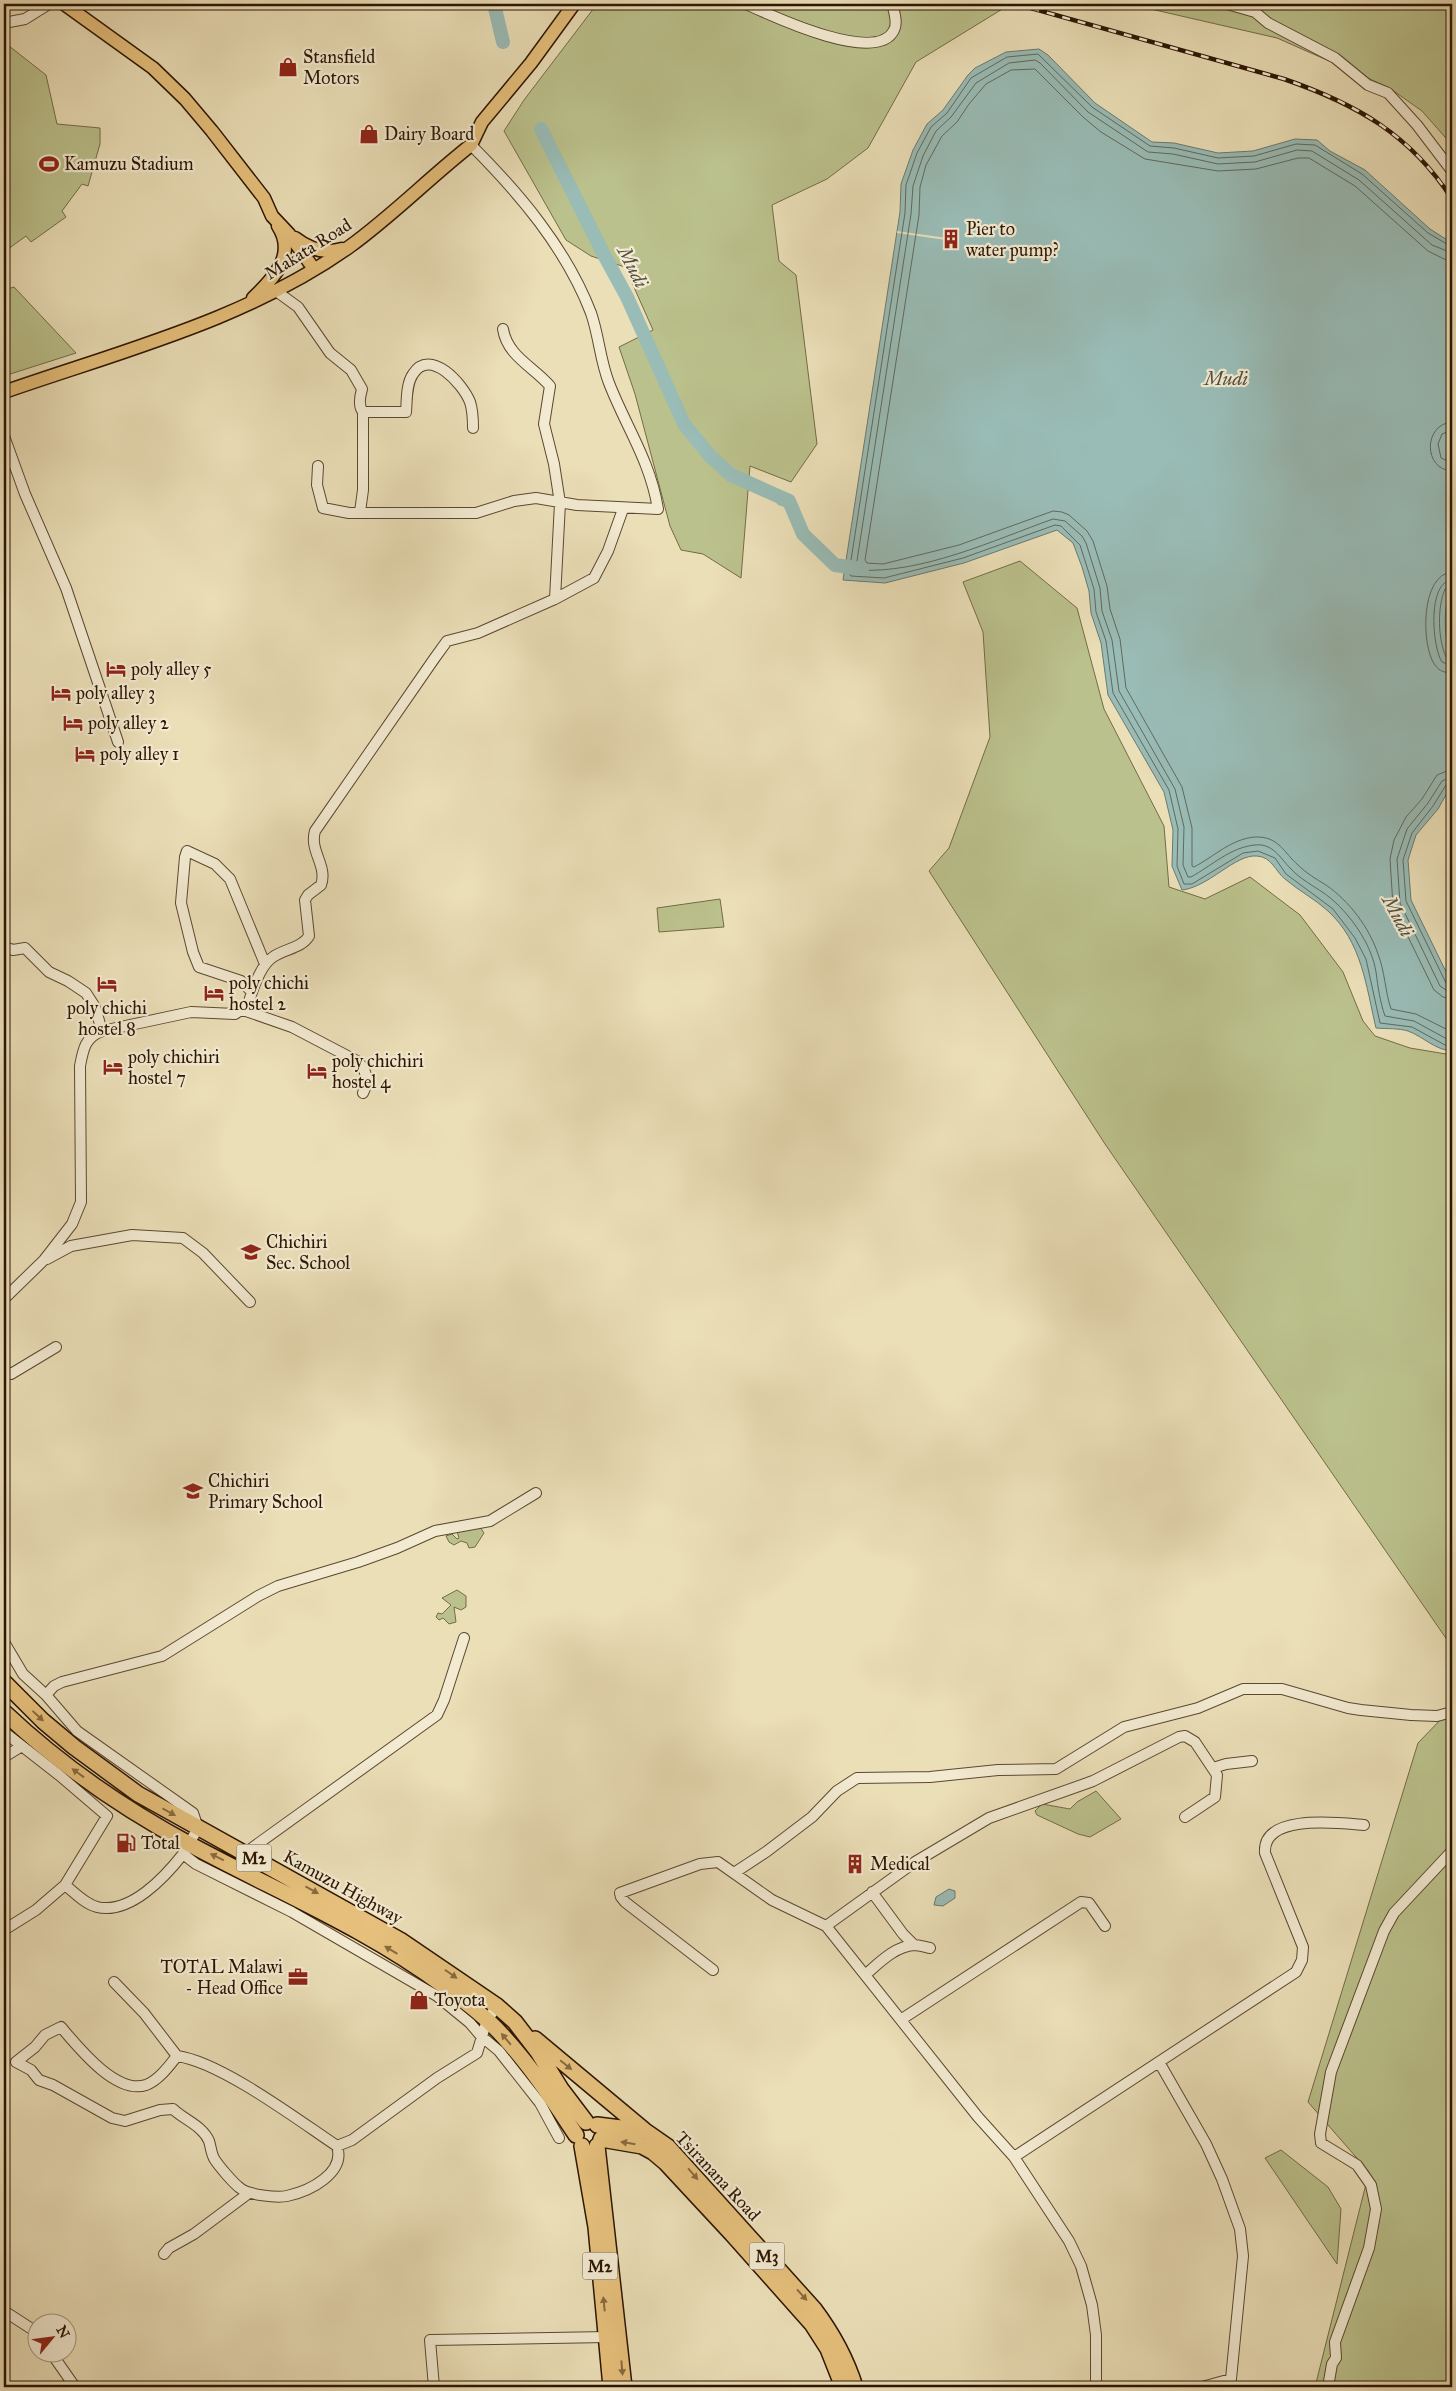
<svg xmlns="http://www.w3.org/2000/svg" width="1456" height="2391" font-family="'IM FELL Great Primer',serif">
  <style>
    .green { fill: #bbc18c; stroke: #746b47 }
    .water { fill: #99bcb6; stroke: #6d796e }
    .pier { fill: #ebdfb8 }
    .lines { fill: none; stroke-linecap: round; stroke-linejoin: round }
    .shore { stroke: #62685c; stroke-width: 1 }
    .river { stroke: #99bcb6; stroke-width: 14 }
    .minor-casing { stroke: #5c4830; stroke-width: 12 }
    .major-casing { stroke: #2c1502; stroke-width: 15 }
    .highway-casing { stroke: #2c1502; stroke-width: 18 }
    .minor { stroke: #f2ead1; stroke-width: 10 }
    .major { stroke: #e6c07c; stroke-width: 12 }
    .highway { stroke: #e6c07c; stroke-width: 15 }
    .rail-casing { stroke: #2c1502; stroke-width: 4.5 }
    .rail { stroke: #f2ead1; stroke-width: 2.5; stroke-dasharray: 8; stroke-linecap: butt }
    .oneway { fill: #896a3f }
    .labels { text-anchor: middle; dominant-baseline: central; stroke-width: 4.5; stroke-linejoin: round; paint-order: stroke }
    .shield { fill: #f2ead1; stroke: #675540; stroke-width: 1 }
    .shield-label { font-size: 16px; font-weight: bold; fill: #2c1502 }
    .poi-label { font-size: 18px; fill: #2c1502; stroke: #f2ead1; text-anchor: start }
    .street-label { font-size: 18px; fill: #2c1502; stroke: #f2ead1 }
    .water-label { font-size: 19px; font-style: italic; fill: #524f41; stroke: #f2ead1 }
  </style>
  <rect width="100%" height="100%" fill="#ebdfb8"/>
  <filter id="stains"><feTurbulence type="fractalNoise" baseFrequency=".004" numOctaves="4"/><feColorMatrix values="0 0 0 0 .2 0 0 0 0 .09 0 0 0 0 .02 0 0 0 .5 -.17"/></filter>
  <radialGradient id="worn" r=".72"><stop offset=".6" stop-color="#630" stop-opacity="0"/><stop offset="1" stop-color="#630" stop-opacity=".3"/></radialGradient>
  <path class="green" d="M 597,4 L 993,4 L 1004,8 L 916,62 L 868,148 L 827,179 L 772,205 L 779,261 L 796,275 L 817,444 L 791,482 L 750,466 L 741,578 L 703,554 L 681,550 L 670,526 L 635,394 L 619,347 L 653,330 L 625,267 L 591,256 L 566,240 L 504,131 L 524,100 Z
    M 1129,4 L 1452,4 L 1452,145 L 1422,111 L 1388,87 L 1277,38 Z
    M 4,42 L 46,75 L 57,124 L 100,128 L 100,144 L 88,186 L 82,184 L 62,211 L 66,217 L 31,242 L 26,236 L 4,252 Z
    M 14,287 L 76,353 L 4,376 L 4,290 Z
    M 1020,561 L 1077,608 L 1104,709 L 1164,826 L 1169,887 L 1205,899 L 1250,877 L 1300,915 L 1343,972 L 1363,1021 L 1375,1036 L 1410,1048 L 1452,1055 L 1452,1647 L 1105,1144 L 929,871 L 949,848 L 990,737 L 983,632 L 963,582 Z
    M 720,899 L 724,927 L 659,932 L 657,908 Z
    M 480,1527 L 484,1533 L 475,1547 L 469,1548 L 467,1543 L 461,1541 L 454,1545 L 449,1542 L 446,1536 L 452,1534 L 457,1539 L 459,1538 L 457,1531 L 465,1531 L 465,1528 Z
    M 457,1590 L 466,1596 L 466,1607 L 461,1610 L 454,1607 L 456,1622 L 449,1624 L 443,1618 L 439,1620 L 436,1617 L 438,1613 L 442,1614 L 451,1605 L 442,1598 Z
    M 1452,1703 L 1452,2387 L 1315,2387 L 1369,2172 L 1308,2102 L 1418,1743 L 1446,1714 Z
    M 1096,1791 L 1121,1819 L 1090,1837 L 1078,1834 L 1037,1815 L 1035,1811 L 1042,1804 L 1070,1809 L 1077,1802 Z
    M 1281,2150 L 1328,2187 L 1341,2209 L 1337,2264 L 1265,2158 Z"/>
  <path class="water" d="M 1039,49 L 1048,55 L 1095,103 L 1152,142 L 1174,143 L 1218,153 L 1253,151 L 1295,139 L 1317,140 L 1330,151 L 1365,170 L 1430,229 L 1452,243 L 1452,430 L 1449,445 L 1452,471 L 1452,587 C 1442,609 1444,637 1452,660 L 1452,784 L 1438,809 L 1416,835 L 1408,860 L 1411,900 L 1452,984 L 1452,1051 C 1435,1050 1424,1037 1408,1031 C 1398,1028 1387,1029 1376,1028 C 1366,986 1362,942 1328,911 C 1315,899 1299,891 1285,879 C 1275,871 1272,857 1257,856 C 1235,854 1209,887 1182,890 L 1172,866 L 1173,830 L 1164,792 L 1108,695 L 1101,643 L 1091,613 L 1089,591 L 1082,567 L 1073,543 L 1057,530 L 964,563 L 885,583 L 843,580 L 900,212 L 901,184 L 913,150 L 927,124 L 943,110 L 968,75 L 975,68 L 1006,52 Z
    M 949,1889 L 955,1891 L 955,1898 L 943,1906 L 934,1905 L 936,1897 Z"/>
  <path class="pier" d="M 897,231 L 947,238 L 952,236 L 955,242 L 949,244 L 946,240 L 897,233 Z"/>
  <g class="lines">
    <path class="shore" d="M 1452,247 L 1428,233 L 1362,174 L 1315,145 L 1296,144 L 1254,156 L 1218,158 L 1174,148 L 1150,146 L 1092,107 L 1038,54 L 1007,57 L 971,78 L 947,113 L 931,127 L 917,153 L 906,185 L 905,213 L 849,573 L 851,576 L 884,578 L 963,558 L 1055,525 L 1061,526 L 1080,545 L 1094,589 L 1096,612 L 1106,641 L 1113,693 L 1169,790 L 1178,829 L 1177,866 L 1184,884 L 1192,884 L 1243,853 L 1258,851 L 1275,858 L 1286,874 L 1333,909 L 1355,938 L 1366,959 L 1380,1023 L 1412,1027 L 1445,1045 L 1452,1046
      M 1452,253 L 1432,245 L 1359,180 L 1312,151 L 1297,150 L 1255,162 L 1218,164 L 1173,154 L 1148,152 L 1088,112 L 1040,63 L 1035,60 L 1009,63 L 976,83 L 951,117 L 936,131 L 923,156 L 913,186 L 911,214 L 856,567 L 858,570 C 922,574 994,540 1053,519 L 1065,521 L 1082,536 L 1086,543 L 1100,588 L 1102,611 L 1112,640 L 1119,691 L 1175,789 L 1184,827 L 1183,865 L 1188,877 L 1191,877 C 1211,866 1231,847 1255,845 C 1273,843 1280,858 1291,869 C 1304,883 1323,890 1336,903 C 1355,921 1372,947 1376,972 C 1378,987 1380,1002 1385,1016 L 1414,1021 L 1447,1039 L 1452,1039
      M 1452,261 L 1444,259 L 1428,251 L 1355,186 L 1309,158 L 1298,158 L 1256,169 L 1218,171 L 1145,159 L 1101,132 L 1083,117 L 1035,69 L 1011,70 L 986,84 L 969,104 L 957,122 L 942,136 L 926,165 L 920,187 L 919,215 L 865,560 L 867,563 L 883,564 L 959,545 L 1053,511 L 1062,512 L 1069,515 L 1087,531 L 1093,541 L 1107,586 L 1110,609 L 1120,639 L 1126,688 L 1182,787 L 1192,828 L 1192,866 L 1194,867 C 1215,856 1231,839 1255,837 C 1279,836 1284,853 1298,865 C 1306,873 1316,879 1326,885 C 1349,901 1369,927 1378,954 C 1385,972 1385,991 1391,1009 L 1416,1014 L 1452,1032
      M 1452,422 C 1423,424 1423,470 1452,471
      M 1452,430 L 1442,434 L 1438,444 L 1441,458 L 1452,463
      M 1452,572 C 1420,574 1421,647 1435,665 C 1439,671 1445,673 1452,673
      M 1452,580 C 1427,581 1432,647 1442,662 L 1452,666
      M 1452,586 L 1445,589 C 1437,608 1438,639 1446,657 L 1452,659
      M 1452,769 L 1437,775 L 1422,799 L 1406,817 L 1394,840 L 1390,859 L 1393,906 L 1434,990 L 1443,997 L 1452,999
      M 1452,777 L 1442,781 L 1428,803 L 1407,829 L 1397,859 L 1400,903 L 1440,986 L 1446,990 L 1452,991
      M 1452,783 L 1446,785 L 1433,806 L 1412,833 L 1403,860 L 1406,901 L 1446,983 L 1452,985"/>
    <path class="river" d="M 494,4 L 503,42
      M 541,129 L 603,253 L 627,297 L 684,424 L 710,456 L 731,475 L 789,501
      M 782,499 L 789,501 L 803,534 L 835,565 L 862,569"/>
    <defs>
      <path id="minor" d="M 746,4 C 770,15 877,66 894,30 C 898,23 894,11 892,4
        M 1227,4 L 1255,12 L 1268,23 L 1335,58 L 1368,85 L 1388,93 L 1417,125 L 1452,171
        M 4,23 L 25,19 L 49,4
        M 276,291 L 298,307 L 330,353 L 351,370 L 362,389 C 360,396 358,406 363,412 L 363,490 L 360,512
        M 363,412 L 406,412 C 407,400 406,384 413,374 C 430,347 463,384 470,402 C 473,411 473,419 473,428
        M 4,436 L 25,494 L 66,588 L 118,742
        M 318,466 L 317,485 L 323,508 L 349,513 L 476,513 L 514,501 L 536,498 L 577,505 L 658,509 C 650,460 626,427 609,383 C 600,360 599,336 591,313 C 566,248 519,193 471,145
        M 555,599 L 594,578 L 608,551 L 623,509
        M 4,947 L 13,950 L 25,948 L 49,972 L 68,981 L 86,993 L 95,1007 L 102,1031
        M 252,992 L 241,981 L 199,967 L 193,952 L 181,903 L 185,857 L 187,851 L 215,864 L 230,879 L 265,964
        M 243,1010 L 292,1027 L 357,1061 C 367,1070 369,1081 363,1093
        M 47,1259 L 71,1246 L 132,1235 L 183,1238 L 203,1253 L 250,1302
        M 4,1299 L 44,1260 L 72,1224 L 81,1202 L 80,1066 C 83,1050 85,1037 102,1031 L 191,1012 L 235,1014 L 248,1005 C 252,991 260,965 273,957 C 284,949 302,948 309,936 L 305,900 L 308,895 L 321,885 C 328,866 309,851 315,831 L 434,659 L 447,641 L 478,633 L 555,599 L 560,503 L 554,464 L 544,424 L 550,386 C 534,367 507,356 503,329
        M 4,1372 L 11,1374 L 56,1347
        M 4,1642 L 23,1674 L 46,1695 L 77,1731 L 193,1813 L 198,1828 L 183,1854 L 196,1864 L 292,1912 L 437,1996 L 470,2023 L 481,2036 L 499,2051 L 540,2103 L 559,2138
        M 46,1695 L 54,1686 L 62,1682 L 162,1656 L 258,1596 L 278,1586 L 358,1562 L 397,1548 L 435,1531 L 490,1521 L 536,1493
        M 4,1732 L 59,1775 L 107,1816 L 65,1885 L 36,1910 L 4,1930
        M 4,1757 L 22,1746
        M 1213,1768 L 1226,1764 L 1252,1761
        M 245,1853 L 437,1715 L 444,1700 L 464,1638
        M 734,1873 L 766,1852 L 812,1817 L 837,1791 L 857,1778 L 930,1777 L 998,1770 L 1056,1769 L 1124,1727 L 1198,1708 L 1243,1689 L 1282,1689 L 1348,1708 L 1361,1710 L 1411,1715 L 1437,1716 L 1452,1712
        M 65,1885 C 75,1893 85,1904 97,1907 C 130,1915 165,1877 183,1854
        M 872,1892 L 903,1934 L 914,1945
        M 826,1926 L 915,1862 L 989,1818 L 1093,1781 L 1179,1737 L 1185,1736 L 1195,1742 L 1217,1775 L 1215,1797 L 1185,1817
        M 713,1970 L 625,1902 L 621,1897 L 620,1893 L 700,1864 L 718,1862 L 772,1900 L 826,1926 L 978,2117 L 1014,2157 L 1069,2241 L 1081,2266 L 1092,2305 L 1096,2335 L 1096,2387
        M 865,1975 C 878,1964 895,1946 914,1945 C 919,1945 925,1947 930,1948
        M 114,1982 L 144,2013 L 177,2056
        M 902,2019 L 1081,1902 L 1089,1903 L 1105,1926
        M 1159,2062 L 1206,2144 L 1222,2179 L 1240,2229 L 1243,2256 L 1231,2379
        M 337,2146 C 346,2173 310,2191 287,2196 C 277,2198 248,2195 240,2188 C 233,2183 219,2166 215,2160 C 211,2154 211,2147 209,2141 C 203,2126 183,2119 173,2109 L 160,2110 L 125,2121 L 112,2118 L 53,2085 L 39,2080 L 31,2070 L 16,2062 L 35,2047 L 45,2035 L 61,2027 C 78,2047 116,2095 146,2085 C 159,2080 169,2066 177,2056 C 221,2062 298,2120 337,2146 L 352,2140 L 437,2078 L 477,2053 L 487,2020 L 497,2006
        M 1014,2157 L 1296,1972 L 1302,1960 L 1303,1947 L 1265,1853 C 1262,1813 1339,1823 1364,1825
        M 164,2254 L 169,2248 L 194,2234 L 249,2193
        M 4,2311 L 38,2333
        M 52,2354 L 75,2387
        M 434,2387 L 430,2340 L 607,2337
        M 1202,2387 L 1231,2379 L 1230,2387
        M 1328,2387 L 1332,2364 L 1336,2358 L 1335,2342 L 1369,2248 L 1376,2209 L 1371,2185 L 1357,2165 L 1321,2143 L 1320,2134 L 1331,2072 L 1384,1931 L 1394,1913 L 1452,1851"/>
      <path id="major" d="M 64,4 L 153,68 L 185,99 L 212,131 L 264,198 L 272,216 L 289,234 L 314,269
        M 295,238 C 309,249 325,254 342,249
        M 253,298 C 273,279 297,255 278,226
        M 4,392 C 121,351 246,320 349,247 C 392,216 429,178 471,145 L 482,122 L 531,63 L 574,4"/>
      <path id="highway" d="M 4,1682 L 43,1721 L 74,1747 L 138,1794 L 400,1940 L 497,2006 L 515,2022 L 538,2052 L 561,2089 L 586,2122
        M 4,1712 C 59,1764 124,1809 191,1845 C 276,1891 366,1928 444,1986 C 464,2001 485,2016 502,2035 C 530,2065 553,2100 576,2135
        M 535,2039 L 644,2130
        M 597,2125 L 645,2131 L 668,2147 L 814,2309 C 832,2333 846,2358 855,2387
        M 601,2139 L 642,2146 L 653,2152 L 666,2163 L 732,2234 L 812,2324 L 828,2349 L 843,2387
        M 582,2146 L 596,2227 L 611,2387
        M 597,2146 L 624,2387"/>
    </defs>
    <use href="#minor" class="minor-casing"/>
    <use href="#major" class="major-casing"/>
    <use href="#highway" class="highway-casing"/>
    <use href="#minor" class="minor"/>
    <use href="#major" class="major"/>
    <use href="#highway" class="highway"/>
    <defs>
      <path id="rail" d="M 1016,4 L 1284,79 C 1356,104 1410,134 1452,199"/>
    </defs>
    <use href="#rail" class="rail-casing"/>
    <use href="#rail" class="rail"/>
  </g>
  <defs><path id="oneway-solid" d="M-6-.8H1V-3.2L6.5 0L1 3.2V.8H-6Z" transform="scale(1.25)"/></defs>
  <g class="oneway">
    <use href="#oneway-solid" transform="translate(38 1716) rotate(43)"/>
    <use href="#oneway-solid" transform="translate(78 1773) rotate(-144)"/>
    <use href="#oneway-solid" transform="translate(169 1812) rotate(29)"/>
    <use href="#oneway-solid" transform="translate(217 1857) rotate(-154)"/>
    <use href="#oneway-solid" transform="translate(312 1890) rotate(29)"/>
    <use href="#oneway-solid" transform="translate(391 1950) rotate(-149)"/>
    <use href="#oneway-solid" transform="translate(451 1974) rotate(35)"/>
    <use href="#oneway-solid" transform="translate(506 2039) rotate(-130)"/>
    <use href="#oneway-solid" transform="translate(566 2065) rotate(39)"/>
    <use href="#oneway-solid" transform="translate(628 2143) rotate(-171)"/>
    <use href="#oneway-solid" transform="translate(693 2174) rotate(49)"/>
    <use href="#oneway-solid" transform="translate(802 2295) rotate(48)"/>
    <use href="#oneway-solid" transform="translate(604 2304) rotate(-96)"/>
    <use href="#oneway-solid" transform="translate(622 2368) rotate(85)"/>
  </g>
  <defs>
    <symbol id="shop-bare" viewBox="-9 -9 18 18"><path d="M-5-2.5h2.3a2.7 3.5 0 0 1 5.4 0H5L5.5 6h-11ZM-1.5-2.5h3a1.5 2.3 0 0 0-3 0Z" fill="#8f2418" stroke="#f2ead1" stroke-width="2.5" paint-order="stroke"/></symbol>
    <symbol id="stadium-bare" viewBox="-9 -9 18 18"><path d="M0-5a6.5 5 0 1 0 0 10a6.5 5 0 1 0 0-10ZM-3.5-1.8h7v3.6h-7Z" fill="#8f2418" stroke="#f2ead1" stroke-width="2.5" paint-order="stroke"/></symbol>
    <symbol id="building-bare" viewBox="-9 -9 18 18"><path d="M-4-6H4V6H1V3H-1V6H-4ZM-2.5-4.3h1.7v1.8h-1.7ZM.8-4.3h1.7v1.8H.8ZM-2.5-1h1.7V.8h-1.7ZM.8-1h1.7V.8H.8Z" fill="#8f2418" stroke="#f2ead1" stroke-width="2.5" paint-order="stroke"/></symbol>
    <symbol id="hotel-bare" viewBox="-9 -9 18 18"><path d="M-6-4.5h1.5V1H6V5H4.5V3h-9V5H-6ZM-4 0a1.8 1.8 0 1 1 3.6 0ZM.5 0V-2.5h3Q6-2.5 6 0Z" fill="#8f2418" stroke="#f2ead1" stroke-width="2.5" paint-order="stroke"/></symbol>
    <symbol id="school-bare" viewBox="-9 -9 18 18"><path d="M0-5L7-2L0 1L-7-2ZM-4 1L0 2.5L4 1V4Q0 6-4 4Z" fill="#8f2418" stroke="#f2ead1" stroke-width="2.5" paint-order="stroke"/></symbol>
    <symbol id="fuel-bare" viewBox="-9 -9 18 18"><path d="M-5.5-6h7V0h2V4h1.3V-2.5L3-4.5l.8-.8L6-3V5H2.5V1h-1V6h-7ZM-4.2-4.7v3.2H.2V-4.7Z" fill="#8f2418" stroke="#f2ead1" stroke-width="2.5" paint-order="stroke"/></symbol>
    <symbol id="office-bare" viewBox="-9 -9 18 18"><path d="M-6-3h4V-5.5h4V-3h4V5H-6ZM-1-4.5V-3h2v-1.5ZM-6 0V1H6V0Z" fill="#8f2418" stroke="#f2ead1" stroke-width="2.5" paint-order="stroke"/></symbol>
  </defs>
  <g fill-rule="evenodd">
    <use href="#shop-bare" x="274" y="53" width="28" height="28"/>
    <use href="#shop-bare" x="355" y="120" width="28" height="28"/>
    <use href="#stadium-bare" x="35" y="150" width="28" height="28"/>
    <use href="#building-bare" x="937" y="225" width="28" height="28"/>
    <use href="#hotel-bare" x="102" y="655" width="28" height="28"/>
    <use href="#hotel-bare" x="47" y="679" width="28" height="28"/>
    <use href="#hotel-bare" x="59" y="709" width="28" height="28"/>
    <use href="#hotel-bare" x="71" y="740" width="28" height="28"/>
    <use href="#hotel-bare" x="93" y="970" width="28" height="28"/>
    <use href="#hotel-bare" x="200" y="979" width="28" height="28"/>
    <use href="#hotel-bare" x="99" y="1053" width="28" height="28"/>
    <use href="#hotel-bare" x="303" y="1057" width="28" height="28"/>
    <use href="#school-bare" x="237" y="1238" width="28" height="28"/>
    <use href="#school-bare" x="179" y="1477" width="28" height="28"/>
    <use href="#fuel-bare" x="112" y="1829" width="28" height="28"/>
    <use href="#building-bare" x="841" y="1850" width="28" height="28"/>
    <use href="#office-bare" x="284" y="1963" width="28" height="28"/>
    <use href="#shop-bare" x="405" y="1986" width="28" height="28"/>
  </g>
  <g class="labels">
    <g class="shield">
      <rect x="236.5" y="1844.5" width="35" height="27" rx="4"/>
      <rect x="749.5" y="2242.5" width="35" height="27" rx="4"/>
      <rect x="582.5" y="2252.5" width="35" height="27" rx="4"/>
    </g>
    <g class="shield-label">
      <text x="254" y="1858">M2</text>
      <text x="767" y="2256">M3</text>
      <text x="600" y="2266">M2</text>
    </g>
    <g class="poi-label">
      <text x="303" y="57">Stansfield<tspan x="303" dy="21">Motors</tspan></text>
      <text x="384" y="134">Dairy Board</text>
      <text x="64" y="164">Kamuzu Stadium</text>
      <text x="966" y="229">Pier to<tspan x="966" dy="21">water pump?</tspan></text>
      <text x="131" y="669">poly alley 5</text>
      <text x="76" y="693">poly alley 3</text>
      <text x="88" y="723">poly alley 2</text>
      <text x="100" y="754">poly alley 1</text>
      <text x="229" y="983">poly chichi<tspan x="229" dy="21">hostel 2</tspan></text>
      <text x="107" y="1008" text-anchor="middle">poly chichi<tspan x="107" dy="21">hostel 8</tspan></text>
      <text x="128" y="1057">poly chichiri<tspan x="128" dy="21">hostel 7</tspan></text>
      <text x="332" y="1061">poly chichiri<tspan x="332" dy="21">hostel 4</tspan></text>
      <text x="266" y="1242">Chichiri<tspan x="266" dy="21">Sec. School</tspan></text>
      <text x="208" y="1481">Chichiri<tspan x="208" dy="21">Primary School</tspan></text>
      <text x="141" y="1843">Total</text>
      <text x="870" y="1864">Medical</text>
      <text x="283" y="1967" text-anchor="end">TOTAL Malawi<tspan x="283" dy="21">- Head Office</tspan></text>
      <text x="434" y="2000">Toyota</text>
    </g>
    <g class="street-label">
      <text transform="translate(308 249) rotate(-32)">Makata Road</text>
      <text transform="translate(343 1887) rotate(29)">Kamuzu Highway</text>
      <text transform="translate(718 2176) rotate(47)">Tsiranana Road</text>
    </g>
    <g class="water-label">
      <text transform="translate(633 267) rotate(63)">Mudi</text>
      <text x="1226" y="378">Mudi</text>
      <text transform="translate(1398 916) rotate(62)">Mudi</text>
    </g>
  </g>
  <rect width="1456" height="2391" fill="none" stroke="#ebdfb8" stroke-width="20"/>
  <rect x="5" y="5" width="1446" height="2381" fill="none" stroke="#2c1502" stroke-width="2.5"/>
  <rect x="10" y="10" width="1436" height="2371" fill="none" stroke="#2c1502"/>
  <g transform="translate(52 2338) rotate(61)"><circle r="24" fill="#f2ead1" stroke="#a3957e"/>
  <path d="M0-4L9 19L0 12L-9 19Z" fill="#8f2418"/>
  <text y="-8" font-size="14" font-weight="bold" text-anchor="middle" fill="#2c1502">N</text>
  </g>
  <rect width="100%" height="100%" filter="url(#stains)"/>
  <rect width="100%" height="100%" fill="url(#worn)"/>
</svg>
